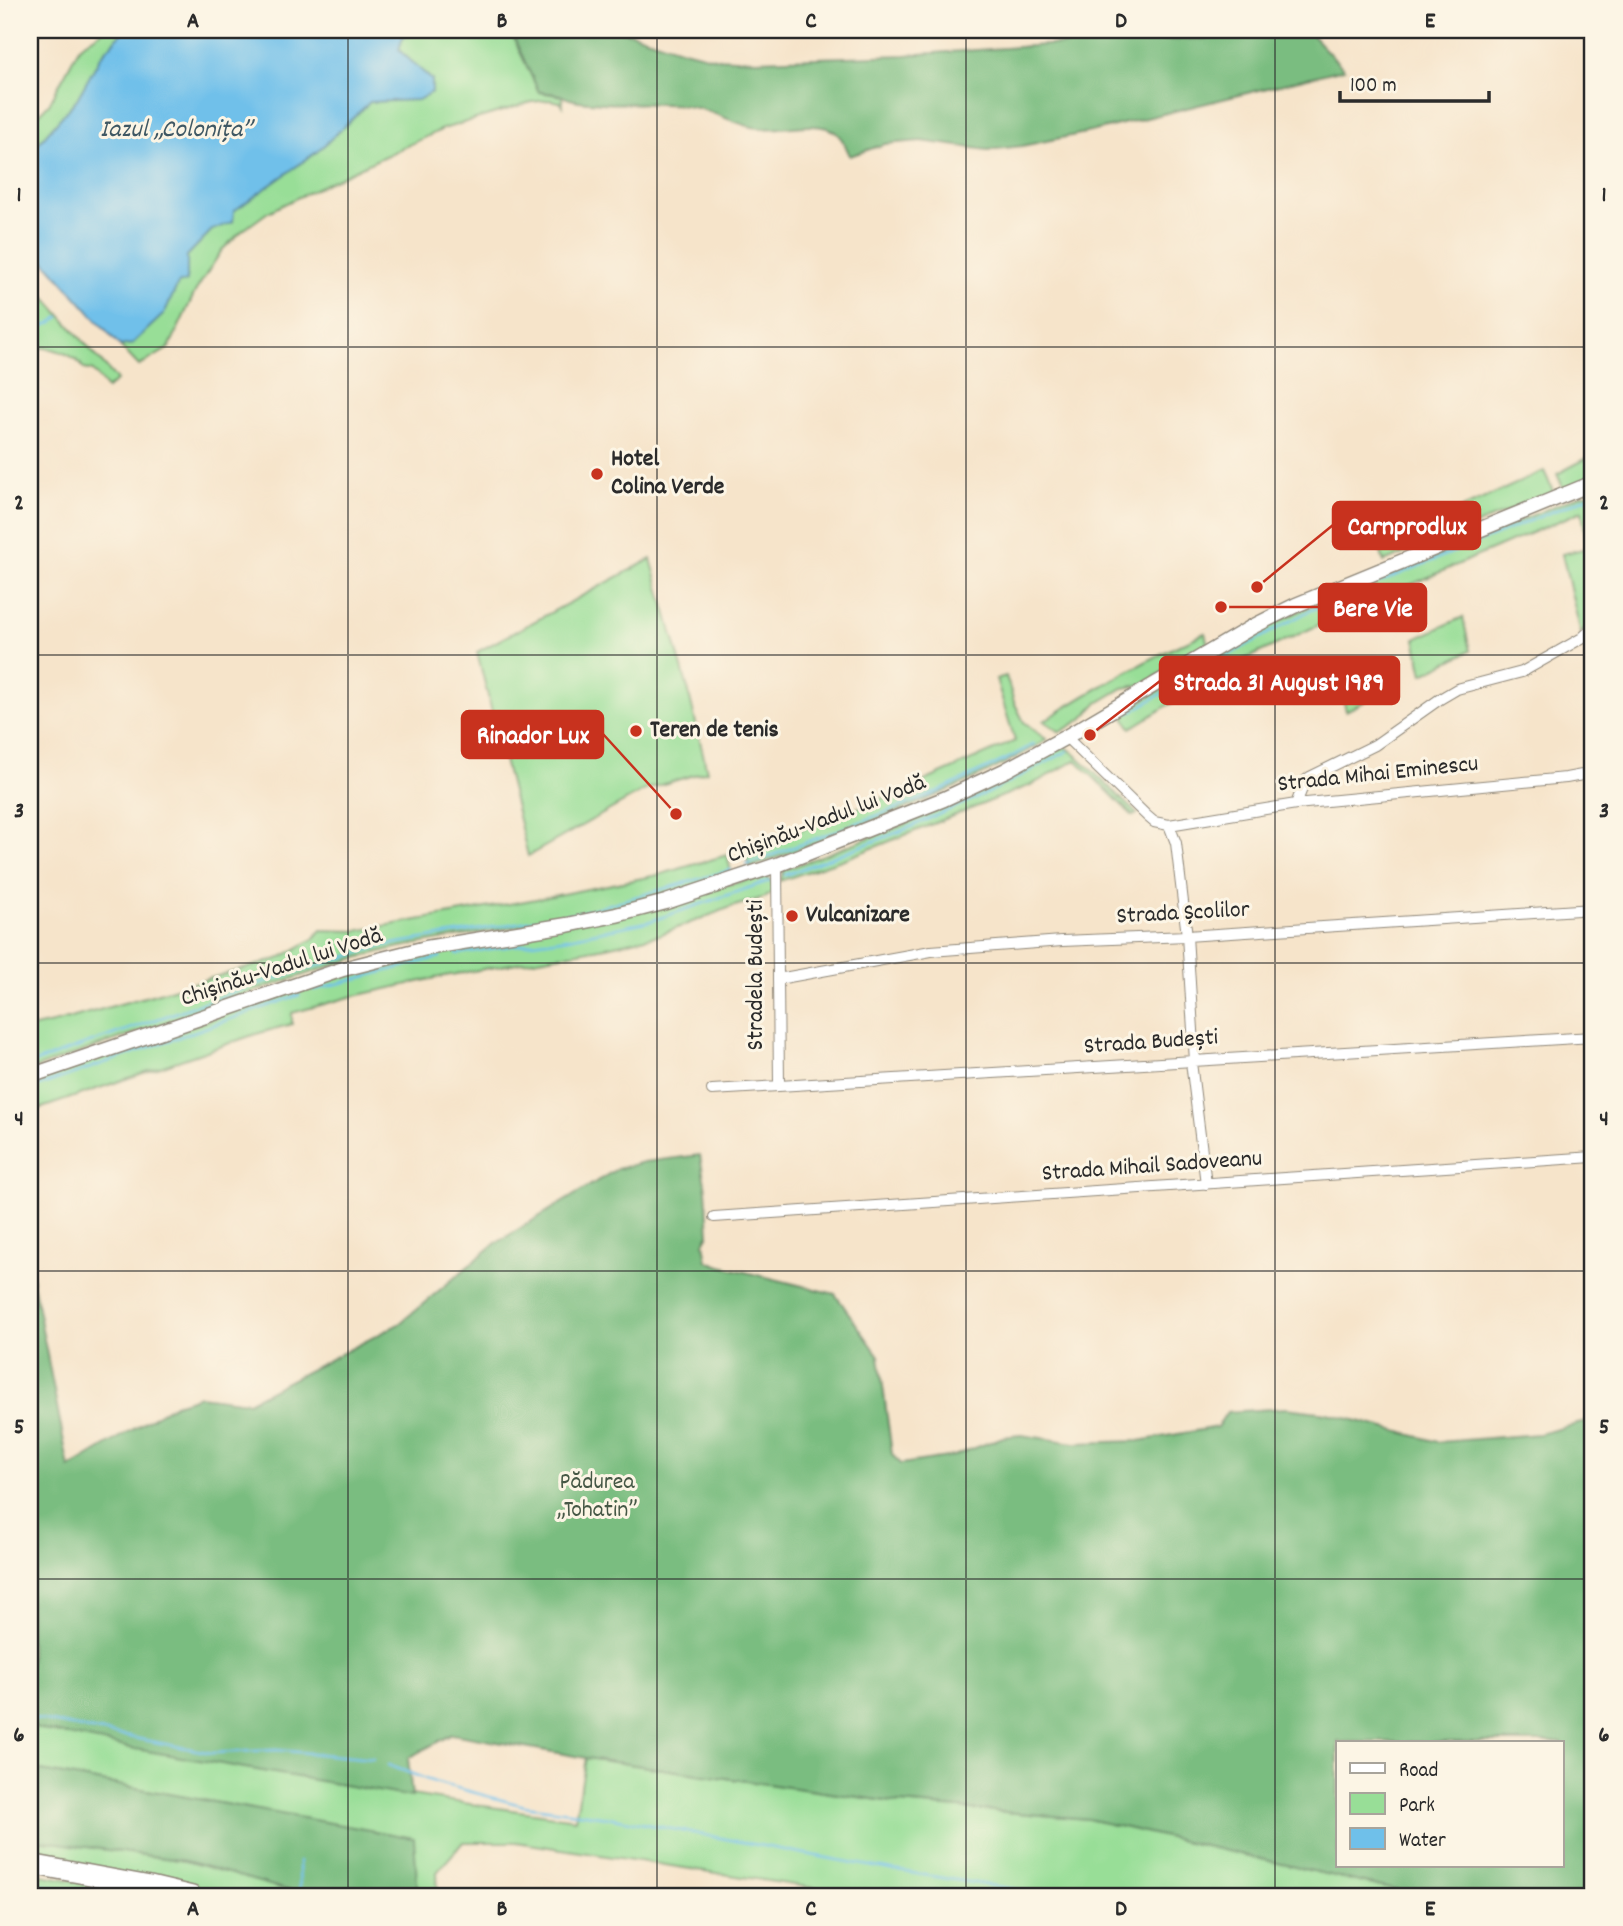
<svg xmlns="http://www.w3.org/2000/svg" width="1623" height="1926" font-family="Dekko,sans-serif">
  <style>
    .green { fill: #98de97; stroke: #628461; stroke-width: 2 }
    .forest { fill: #7abd80; stroke: #527456; stroke-width: 2; fill-rule: evenodd }
    .water { fill: #6fc0ea; stroke: #4d768a; stroke-width: 2 }
    .lines { fill: none; stroke-linecap: round; stroke-linejoin: round }
    .stream { stroke: #6fc0ea; stroke-width: 2.5 }
    .street-casing { stroke: #90887a; stroke-width: 12 }
    .secondary-casing { stroke: #90887a; stroke-width: 17 }
    .highway-casing { stroke: #90887a; stroke-width: 22 }
    .street { stroke: #fff; stroke-width: 10 }
    .secondary { stroke: #fff; stroke-width: 14 }
    .highway { stroke: #fff; stroke-width: 19 }
    .grid { fill: none; stroke: #2b2b2b; stroke-width: 2; stroke-opacity: 0.55 }
    .poi-dot { fill: #c8321e; stroke: #fcf5e5; stroke-width: 2.5 }
    .labels { text-anchor: middle; dominant-baseline: central; stroke-width: 6; stroke-linejoin: round; paint-order: stroke }
    .poi-label { font-size: 24px; font-weight: bold; fill: #2b2b2b; stroke: #fcf5e5; text-anchor: start }
    .street-label { font-size: 24px; fill: #2b2b2b; stroke: #fcf5e5 }
    .park-label { font-size: 24px; fill: #465846; stroke: #fcf5e5 }
    .water-label { font-size: 26px; font-style: italic; fill: #3f5864; stroke: #fcf5e5 }
    .leader { fill: none; stroke: #c8321e; stroke-width: 2.5 }
    .callout-dot { fill: #c8321e; stroke: #fcf5e5; stroke-width: 2.5 }
    .callout { fill: #c8321e; stroke: #c8321e; stroke-width: 2.5 }
    .callout-label { font-size: 26px; text-anchor: middle; font-weight: bold; fill: #fff }
    .neatline { fill: none; stroke: #2b2b2b; stroke-width: 2.5 }
    .grid-label { font-size: 23px; text-anchor: middle; font-weight: bold; fill: #2b2b2b }
  </style>
  <rect width="100%" height="100%" fill="#fcf5e5"/>
  <filter id="ink" filterUnits="userSpaceOnUse"><feTurbulence type="fractalNoise" baseFrequency=".0143" numOctaves="2"/><feDisplacementMap in="SourceGraphic" scale="14" xChannelSelector="R" yChannelSelector="G"/><feConvolveMatrix kernelMatrix="1 2 1 2 8 2 1 2 1" color-interpolation-filters="sRGB"/></filter>
  <filter id="wash" filterUnits="userSpaceOnUse"><feTurbulence type="fractalNoise" baseFrequency=".00686" numOctaves="4" result="noise"/><feDisplacementMap in="SourceGraphic" scale="28" xChannelSelector="R" yChannelSelector="G"/><feGaussianBlur stdDeviation="1.57" result="paint"/><feColorMatrix in="noise" values="0 0 0 0 0 0 0 0 0 0 0 0 0 0 0 0 0 1.4 0 .05"/><feComposite in="paint" operator="in"/></filter>
  <g filter="url(#wash)">
    <rect width="100%" height="100%" fill="#f6e4ca"/>
    <path class="green" d="M 104,30 L 155,30 L 30,168 L 30,123 L 49,104 L 80,46 Z
      M 331,30 L 510,30 L 539,92 L 562,96 L 563,106 L 560,102 L 549,100 L 532,102 L 443,129 L 325,184 L 268,212 L 242,231 L 222,250 L 195,292 L 169,348 L 139,366 L 120,346 L 150,315 L 170,245 Z
      M 30,280 L 117,380 L 107,389 L 93,371 L 84,369 C 75,353 47,345 30,349 Z
      M 1593,455 L 1593,477 L 1564,490 L 1557,474 Z
      M 1544,471 L 1554,493 L 1384,562 L 1379,546 Z
      M 1583,494 L 1589,494 L 1593,513 L 1593,618 L 1581,634 L 1562,554 L 1587,548 L 1582,511 L 1336,617 L 1241,661 L 1131,728 L 1121,713 L 1265,627 L 1308,607 L 1448,551 Z
      M 651,559 L 688,689 L 707,771 L 647,789 L 528,856 L 477,652 Z
      M 1463,617 L 1470,651 L 1423,674 L 1415,639 Z
      M 1205,633 L 1208,645 L 1142,685 L 1123,688 L 1096,704 L 1082,719 L 1060,732 L 1044,721 C 1097,687 1147,659 1205,633 Z
      M 1369,672 L 1376,696 L 1346,711 L 1339,682 Z
      M 1006,676 L 1014,702 L 1024,722 L 1047,740 C 954,795 851,829 750,868 L 744,851 L 902,791 L 1015,741 L 996,679 Z
      M 1066,747 L 1075,754 L 1137,814 L 1133,816 L 1076,760 L 1033,784 L 850,857 L 780,881 L 784,870 L 905,824 L 974,793 L 1060,748 Z
      M 727,855 L 732,875 L 600,913 L 456,937 L 395,948 L 352,959 L 258,990 L 30,1070 L 30,1028 L 57,1022 L 278,959 L 313,939 L 321,930 L 356,931 L 542,898 L 658,875 Z
      M 766,876 L 772,881 L 773,891 L 766,897 L 731,907 L 659,935 L 606,947 L 445,976 L 350,997 L 292,1013 L 292,1024 L 256,1034 L 30,1112 L 30,1081 L 325,980 L 394,960 Z
      M 30,1727 C 210,1764 392,1794 575,1819 L 586,1758 L 900,1803 L 1088,1819 L 1420,1896 L 865,1896 L 516,1842 L 463,1842 L 437,1872 L 438,1896 L 418,1896 L 413,1838 L 30,1769 Z
      M 30,1839 L 186,1861 L 308,1896 L 219,1896 L 142,1878 L 30,1859 Z
      M 30,1873 L 163,1896 L 42,1896 L 30,1894 Z"/>
    <path class="forest" d="M 510,30 L 612,30 L 631,33 L 680,49 L 715,58 L 757,60 L 905,55 L 1046,45 L 1311,34 L 1344,69 L 1090,132 L 1022,146 L 988,150 L 921,141 L 885,144 L 850,156 C 845,144 840,132 827,128 C 808,122 781,131 758,128 C 735,125 715,111 692,107 C 662,101 632,105 602,103 C 592,102 579,102 570,99 C 566,98 563,96 560,95 C 553,93 546,93 539,92 Z
      M 700,1155 L 706,1190 L 709,1234 L 704,1243 L 707,1261 L 721,1266 L 835,1294 L 879,1356 L 892,1454 L 901,1464 L 954,1456 L 1003,1437 L 1021,1435 L 1075,1443 L 1139,1441 L 1217,1427 L 1227,1412 L 1286,1408 L 1327,1413 L 1439,1442 L 1539,1434 L 1593,1420 L 1593,1896 L 1420,1896 L 1088,1819 L 900,1803 L 586,1758 L 452,1734 L 408,1758 L 412,1797 L 135,1749 L 30,1727 L 30,1267 L 69,1468 L 175,1404 L 200,1396 L 248,1402 L 399,1324 L 496,1243 L 617,1169 L 644,1162 ZM 1338,1742 L 1562,1742 L 1562,1865 L 1338,1865 Z
      M 30,1769 L 414,1838 L 418,1896 L 308,1896 L 186,1861 L 30,1839 Z"/>
    <path class="water" d="M 124,30 L 417,30 L 416,34 L 403,37 L 399,50 L 432,80 L 432,92 L 418,100 L 370,102 L 318,151 L 234,211 L 233,222 L 212,230 L 187,256 L 187,281 L 178,284 L 164,314 L 132,344 L 120,346 L 30,245 L 30,150 L 36,146 L 77,99 L 101,56 Z"/>
    <g class="lines">
      <path class="stream" d="M 30,325 C 41,329 50,325 59,317
        M 1129,713 L 1209,666 L 1309,611 L 1588,497
        M 746,865 L 929,796 L 1009,758 L 1034,744
        M 785,875 L 901,831 L 992,791 L 1068,751
        M 456,954 L 568,938 L 651,921 L 769,881
        M 314,990 L 440,957
        M 30,1064 L 254,985 L 381,946 L 582,912 L 731,870
        M 30,1089 L 299,995
        M 30,1469 L 32,1468
        M 30,1718 L 212,1753 L 276,1750 L 373,1759
        M 388,1765 L 434,1782 L 525,1806 L 608,1817 L 886,1869 L 1057,1896
        M 299,1862 L 300,1896
        M 30,1883 L 98,1896"/>
    </g>
  </g>
  <g filter="url(#ink)">
    <g class="lines">
      <defs>
        <path id="street" d="M 1066,737 L 1147,816 L 1154,822 L 1169,825 L 1296,804 L 1566,778 L 1593,773
          M 1296,804 L 1305,781 L 1310,777 L 1375,745 L 1440,699 L 1457,689 L 1522,672 L 1582,638 L 1593,628
          M 1169,825 L 1176,843 L 1187,936 L 1195,1061
          M 777,865 L 779,1085
          M 778,979 L 931,951 L 1062,941 L 1187,936 L 1593,909
          M 1191,1062 L 1206,1184
          M 712,1090 L 1593,1037
          M 714,1217 L 1593,1157"/>
        <path id="secondary" d="M 30,1076 L 343,969 L 426,948 L 567,925 L 616,915 L 666,902 L 777,865 L 944,799 L 1006,770 L 1066,737 L 1252,627 L 1296,605 L 1593,483"/>
        <path id="highway" d="M 30,1864 L 150,1886 L 192,1896"/>
      </defs>
      <use href="#street" class="street-casing"/>
      <use href="#secondary" class="secondary-casing"/>
      <use href="#highway" class="highway-casing"/>
      <use href="#street" class="street"/>
      <use href="#secondary" class="secondary"/>
      <use href="#highway" class="highway"/>
    </g>
  </g>
  <path class="grid" d="M 348,30 L 348,1896M 657,30 L 657,1896M 966,30 L 966,1896M 1275,30 L 1275,1896M 30,347 L 1593,347M 30,655 L 1593,655M 30,963 L 1593,963M 30,1271 L 1593,1271M 30,1579 L 1593,1579"/>
  <g class="poi-dot">
    <circle cx="597" cy="474" r="7"/>
    <circle cx="636" cy="731" r="7"/>
    <circle cx="792" cy="916" r="7"/>
  </g>
  <g class="labels">
    <g class="poi-label">
      <text x="611" y="460">Hotel<tspan x="611" dy="28">Colina Verde</tspan></text>
      <text x="650" y="731">Teren de tenis</text>
      <text x="806" y="916">Vulcanizare</text>
    </g>
    <g class="street-label">
      <text transform="translate(1378 775) rotate(-6)">Strada Mihai Eminescu</text>
      <text transform="translate(827 820) rotate(-21)">Chișinău-Vadul lui Vodă</text>
      <text transform="translate(1183 914) rotate(-3)">Strada Școlilor</text>
      <text transform="translate(282 968) rotate(-18)">Chișinău-Vadul lui Vodă</text>
      <text transform="translate(757 975) rotate(-90)">Stradela Budești</text>
      <text transform="translate(1151 1043) rotate(-4)">Strada Budești</text>
      <text transform="translate(1152 1167) rotate(-4)">Strada Mihail Sadoveanu</text>
    </g>
    <g class="park-label">
      <text x="597" y="1483">Pădurea<tspan x="597" dy="28">„Tohatin”</tspan></text>
    </g>
    <g class="water-label">
      <text x="176" y="130">Iazul „Colonița”</text>
    </g>
  </g>
  <path class="leader" d="M1257 587L1333 525M1221 607L1319 607M1090 735L1160 681M676 814L603 734"/>
  <g class="callout-dot">
    <circle cx="1257" cy="587" r="7"/>
    <circle cx="1221" cy="607" r="7"/>
    <circle cx="1090" cy="735" r="7"/>
    <circle cx="676" cy="814" r="7"/>
  </g>
  <g class="callout">
    <rect x="1333" y="502" width="147" height="47" rx="7"/>
    <rect x="1319" y="584" width="107" height="47" rx="7"/>
    <rect x="1160" y="657" width="239" height="47" rx="7"/>
    <rect x="462" y="711" width="141" height="47" rx="7"/>
  </g>
  <g class="callout-label">
    <text x="1407" y="534">Carnprodlux</text>
    <text x="1373" y="616">Bere Vie</text>
    <text x="1279" y="690">Strada 31 August 1989</text>
    <text x="533" y="743">Rinador Lux</text>
  </g>
  <rect width="1623" height="1926" fill="none" stroke="#fcf5e5" stroke-width="77"/>
  <rect x="1336" y="1741" width="228" height="126" fill="#fcf5e5" stroke="#a8a49b" stroke-width="2"/>
  <rect x="1350" y="1763" width="35" height="10" fill="#ffffff" stroke="#a8a49b" stroke-width="2"/>
  <text x="1399" y="1776" font-size="21" fill="#2b2b2b">Road</text>
  <rect x="1350" y="1793" width="35" height="21" fill="#98de97" stroke="#a8a49b" stroke-width="2"/>
  <text x="1399" y="1811" font-size="21" fill="#2b2b2b">Park</text>
  <rect x="1350" y="1828" width="35" height="21" fill="#6fc0ea" stroke="#a8a49b" stroke-width="2"/>
  <text x="1399" y="1846" font-size="21" fill="#2b2b2b">Water</text>
  <path d="M1340 91v10h149v-10" fill="none" stroke="#2b2b2b" stroke-width="3.5"/>
  <text x="1350" y="91" font-size="21" fill="#2b2b2b" stroke="#fcf5e5" stroke-width="5" paint-order="stroke">100 m</text>
  <rect x="38" y="38" width="1546" height="1850" class="neatline"/>
  <g class="grid-label">
    <text x="193" y="27">A</text>
    <text x="502" y="27">B</text>
    <text x="811" y="27">C</text>
    <text x="1121" y="27">D</text>
    <text x="1430" y="27">E</text>
    <text x="19" y="201">1</text>
    <text x="1604" y="201">1</text>
    <text x="19" y="509">2</text>
    <text x="1604" y="509">2</text>
    <text x="19" y="817">3</text>
    <text x="1604" y="817">3</text>
    <text x="19" y="1125">4</text>
    <text x="1604" y="1125">4</text>
    <text x="19" y="1433">5</text>
    <text x="1604" y="1433">5</text>
    <text x="19" y="1741">6</text>
    <text x="1604" y="1741">6</text>
    <text x="193" y="1915">A</text>
    <text x="502" y="1915">B</text>
    <text x="811" y="1915">C</text>
    <text x="1121" y="1915">D</text>
    <text x="1430" y="1915">E</text>
  </g>
</svg>
